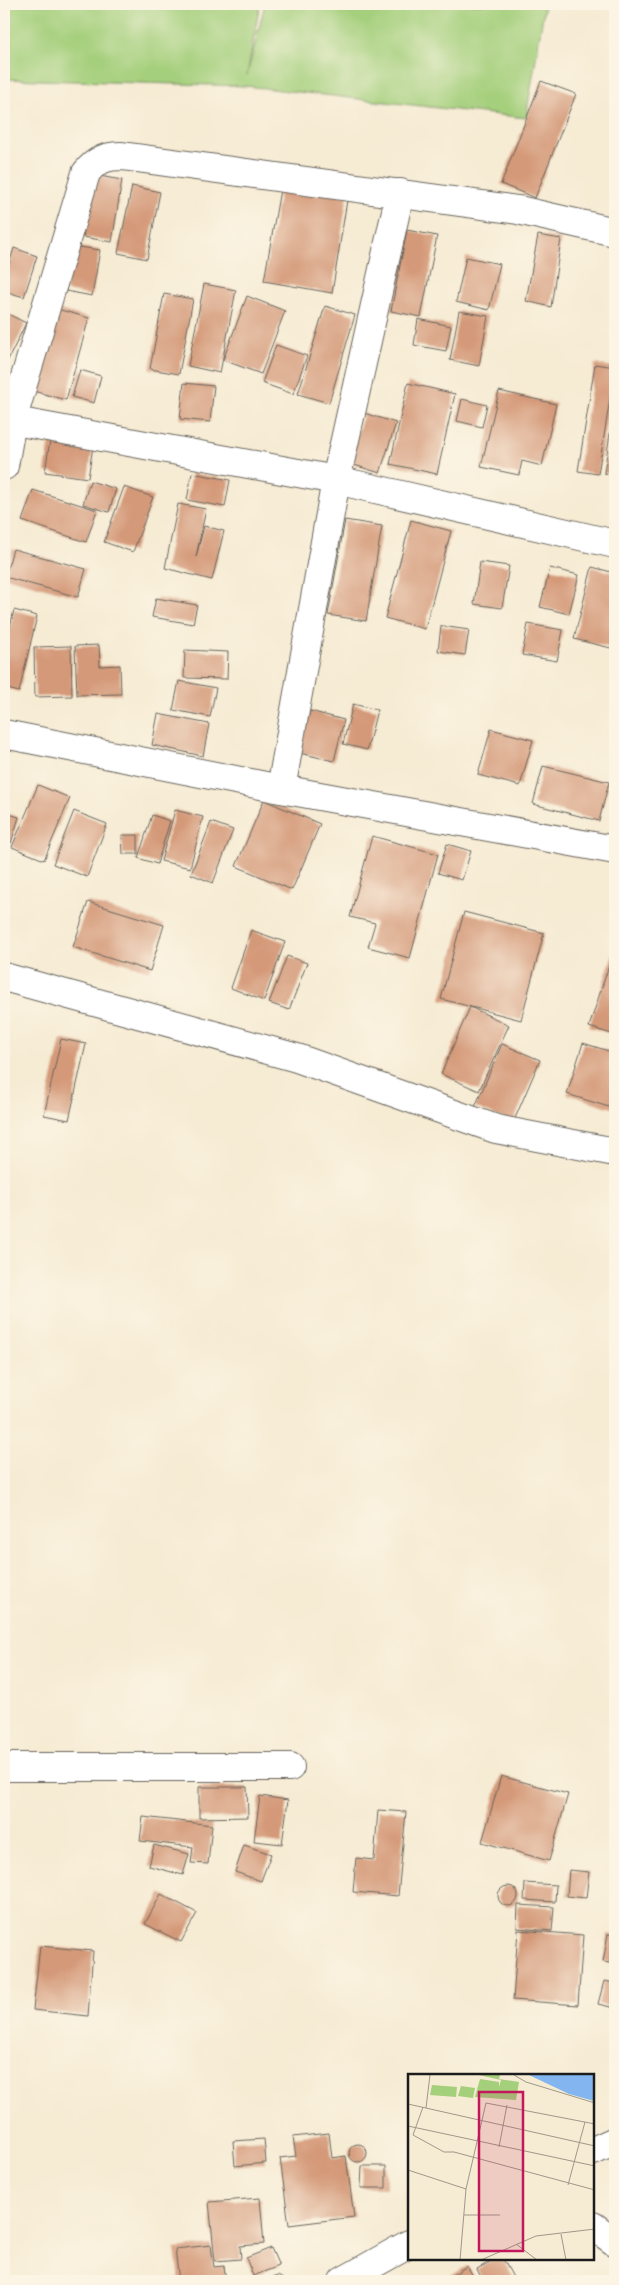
<svg xmlns="http://www.w3.org/2000/svg" width="619" height="2285" font-family="'Playpen Sans',sans-serif">
<style>
.green{fill:#a4cf7b;stroke:#60764c}
.building{fill:#d49978}
.lines{fill:none;stroke-linecap:round;stroke-linejoin:round}
.minor-casing{stroke:#68645c;stroke-width:30}
.minor{stroke:#fff;stroke-width:28}
.inset-road{fill:none;stroke:#9f988a;stroke-width:1}
.view{fill:#c2185b;fill-opacity:0.15;stroke:#c2185b;stroke-width:2.5}
.inset-edge{fill:none;stroke:#1c1c1c;stroke-width:2.5}
</style>
<rect width="100%" height="100%" fill="#fcf5e5"/>
<filter id="ink" filterUnits="userSpaceOnUse"><feTurbulence type="fractalNoise" baseFrequency=".02" numOctaves="2"/><feDisplacementMap in="SourceGraphic" scale="10" xChannelSelector="R" yChannelSelector="G"/><feConvolveMatrix kernelMatrix="1 2 1 2 8 2 1 2 1" color-interpolation-filters="sRGB"/></filter>
<filter id="wash" filterUnits="userSpaceOnUse"><feTurbulence type="fractalNoise" baseFrequency=".0096" numOctaves="4" result="noise"/><feDisplacementMap in="SourceGraphic" scale="20" xChannelSelector="R" yChannelSelector="G"/><feGaussianBlur stdDeviation="1.12" result="paint"/><feColorMatrix in="noise" values="0 0 0 0 0 0 0 0 0 0 0 0 0 0 0 0 0 1.4 0 .05"/><feComposite in="paint" operator="in"/></filter>
<g filter="url(#wash)">
<rect width="100%" height="100%" fill="#f6ebd3"/>
<path class="green" d="M 4,4 L 260,4 L 247,75 L 265,4 L 545,4 L 526,118 L 245,86 L 4,79 Z"/>
<g id="blocks">
<g class="building">
<path d="M 541,81 L 576,94 L 535,198 L 501,184 Z"/>
<path d="M 93,175 L 122,180 L 112,242 L 83,237 Z"/>
<path d="M 281,184 L 348,194 L 332,293 L 264,281 Z"/>
<path d="M 132,186 L 160,192 L 147,259 L 118,253 Z"/>
<path d="M 407,230 L 437,236 L 421,317 L 391,311 Z"/>
<path d="M 538,235 L 561,239 L 551,307 L 526,301 Z"/>
<path d="M 73,246 L 100,250 L 92,296 L 66,291 Z"/>
<path d="M 14,248 L 37,256 L 24,297 L 4,291 L 4,280 Z"/>
<path d="M 466,257 L 500,264 L 489,310 L 456,302 Z"/>
<path d="M 204,284 L 236,290 L 220,373 L 188,366 Z"/>
<path d="M 164,294 L 193,299 L 179,374 L 150,369 Z"/>
<path d="M 247,296 L 285,311 L 261,374 L 223,360 Z"/>
<path d="M 325,306 L 355,315 L 329,403 L 298,394 Z"/>
<path d="M 57,309 L 89,318 L 66,400 L 33,391 Z"/>
<path d="M 459,311 L 488,316 L 479,366 L 450,360 Z"/>
<path d="M 4,312 L 26,323 L 4,368 Z"/>
<path d="M 418,319 L 451,326 L 446,351 L 414,345 Z"/>
<path d="M 276,345 L 307,356 L 293,394 L 262,383 Z"/>
<path d="M 595,364 L 615,367 L 598,474 L 578,471 Z"/>
<path d="M 80,370 L 101,376 L 94,403 L 72,397 Z"/>
<path d="M 184,383 L 214,386 L 210,422 L 180,419 Z"/>
<path d="M 408,383 L 455,394 L 437,474 L 390,464 Z"/>
<path d="M 499,391 L 556,404 L 542,466 L 522,461 L 519,475 L 481,467 Z"/>
<path d="M 462,399 L 487,405 L 482,427 L 457,421 Z"/>
<path d="M 614,407 L 615,407 L 615,475 L 604,473 Z"/>
<path d="M 364,413 L 396,423 L 380,473 L 348,463 Z"/>
<path d="M 51,434 L 94,440 L 88,478 L 45,472 Z"/>
<path d="M 192,473 L 230,480 L 225,507 L 187,500 Z"/>
<path d="M 90,481 L 116,489 L 109,512 L 83,504 Z"/>
<path d="M 124,487 L 153,497 L 133,552 L 104,542 Z"/>
<path d="M 33,490 L 97,510 L 86,542 L 22,521 Z"/>
<path d="M 178,504 L 206,509 L 196,557 L 204,526 L 224,531 L 212,580 L 165,568 Z"/>
<path d="M 345,520 L 382,526 L 366,621 L 328,615 Z"/>
<path d="M 411,520 L 451,531 L 425,629 L 385,618 Z"/>
<path d="M 13,549 L 86,569 L 78,597 L 5,577 Z"/>
<path d="M 480,562 L 509,566 L 502,608 L 474,604 Z"/>
<path d="M 592,567 L 615,573 L 615,649 L 574,639 Z"/>
<path d="M 550,568 L 579,575 L 569,614 L 540,607 Z"/>
<path d="M 156,598 L 197,605 L 193,624 L 152,617 Z"/>
<path d="M 14,610 L 37,616 L 19,692 L 4,688 L 4,653 Z"/>
<path d="M 528,624 L 563,630 L 557,661 L 522,655 Z"/>
<path d="M 441,626 L 469,630 L 465,655 L 438,651 Z"/>
<path d="M 99,645 L 100,666 L 120,665 L 121,694 L 77,695 L 75,646 Z"/>
<path d="M 71,646 L 72,696 L 35,697 L 34,647 Z"/>
<path d="M 185,650 L 228,652 L 227,679 L 184,678 Z"/>
<path d="M 179,681 L 216,688 L 210,717 L 173,710 Z"/>
<path d="M 353,704 L 377,710 L 367,750 L 343,744 Z"/>
<path d="M 310,711 L 344,720 L 334,761 L 299,753 Z"/>
<path d="M 158,714 L 209,724 L 203,756 L 152,745 Z"/>
<path d="M 491,729 L 533,740 L 520,786 L 478,775 Z"/>
<path d="M 543,766 L 609,782 L 599,821 L 533,804 Z"/>
<path d="M 38,785 L 70,798 L 44,860 L 12,847 Z"/>
<path d="M 264,800 L 320,824 L 292,890 L 236,866 Z"/>
<path d="M 175,810 L 203,817 L 190,868 L 161,861 Z"/>
<path d="M 74,811 L 107,824 L 87,877 L 53,864 Z"/>
<path d="M 9,814 L 19,817 L 11,843 L 4,841 L 4,830 Z"/>
<path d="M 152,815 L 170,821 L 157,864 L 138,858 Z"/>
<path d="M 211,822 L 233,830 L 213,883 L 191,874 Z"/>
<path d="M 122,835 L 138,835 L 138,854 L 123,854 Z"/>
<path d="M 372,836 L 438,854 L 410,958 L 368,947 L 375,923 L 350,917 Z"/>
<path d="M 447,844 L 471,851 L 462,880 L 438,873 Z"/>
<path d="M 88,902 L 164,925 L 150,971 L 73,947 Z"/>
<path d="M 464,912 L 544,933 L 521,1020 L 441,999 Z"/>
<path d="M 251,930 L 285,942 L 264,1001 L 231,988 Z"/>
<path d="M 615,947 L 615,1035 L 589,1027 Z"/>
<path d="M 287,956 L 307,963 L 289,1010 L 269,1003 Z"/>
<path d="M 470,1007 L 509,1025 L 479,1091 L 441,1074 Z"/>
<path d="M 61,1039 L 86,1044 L 69,1120 L 44,1115 Z"/>
<path d="M 583,1043 L 615,1053 L 615,1109 L 567,1094 Z"/>
<path d="M 502,1044 L 540,1060 L 513,1123 L 475,1107 Z"/>
<path d="M 501,1776 L 568,1794 L 549,1861 L 482,1842 Z"/>
<path d="M 199,1787 L 247,1787 L 248,1817 L 199,1818 Z"/>
<path d="M 260,1796 L 288,1800 L 282,1844 L 254,1841 Z"/>
<path d="M 378,1810 L 406,1812 L 398,1896 L 353,1892 L 356,1858 L 374,1860 Z"/>
<path d="M 143,1817 L 212,1825 L 208,1864 L 191,1863 L 193,1847 L 140,1841 Z"/>
<path d="M 154,1845 L 189,1854 L 183,1875 L 149,1866 Z"/>
<path d="M 244,1845 L 271,1854 L 261,1881 L 235,1872 Z"/>
<path d="M 569,1870 L 589,1872 L 586,1898 L 567,1896 Z"/>
<path d="M 525,1883 L 556,1885 L 555,1902 L 524,1900 Z"/>
<circle cx="508" cy="1896" r="10"/>
<path d="M 161,1894 L 197,1913 L 181,1942 L 145,1924 Z"/>
<path d="M 518,1905 L 554,1907 L 552,1931 L 517,1928 Z"/>
<path d="M 518,1930 L 583,1935 L 578,2005 L 513,2000 Z"/>
<path d="M 608,1934 L 615,1935 L 615,1964 L 603,1962 Z"/>
<path d="M 40,1946 L 93,1951 L 88,2016 L 33,2010 Z"/>
<path d="M 604,1981 L 615,1983 L 615,2008 L 598,2004 Z"/>
<path d="M 329,2133 L 332,2158 L 346,2156 L 354,2217 L 289,2225 L 280,2158 L 296,2156 L 293,2137 Z"/>
<path d="M 264,2139 L 266,2163 L 235,2166 L 233,2141 Z"/>
<circle cx="358" cy="2153" r="9"/>
<path d="M 362,2166 L 386,2166 L 386,2188 L 361,2188 Z"/>
<path d="M 260,2198 L 264,2244 L 240,2246 L 241,2259 L 215,2261 L 209,2202 Z"/>
<path d="M 211,2245 L 214,2267 L 224,2266 L 226,2281 L 179,2281 L 175,2249 Z"/>
<path d="M 271,2248 L 279,2266 L 253,2276 L 246,2258 Z"/>
<path d="M 495,2259 L 503,2259 L 515,2281 L 483,2281 L 477,2269 Z"/>
<path d="M 467,2266 L 476,2281 L 443,2281 Z"/>
<path d="M 79,2276 L 80,2281 L 43,2281 L 43,2280 Z"/>
<path d="M 278,2276 L 286,2281 L 268,2281 L 271,2278 Z"/>
</g>
</g>
</g>
<g filter="url(#ink)">
<use href="#blocks" fill-opacity="0" stroke="#68645c" stroke-width="1"/>
<g class="lines">
<g class="minor-casing">
<g id="minor">
<path d="M 4,419 L 336,480 L 615,544"/>
<path d="M 4,466 L 12,421 L 86,173 C 96,160 106,156 122,156 L 518,210 L 615,232"/>
<path d="M 4,734 L 281,789 L 615,850"/>
<path d="M 281,789 L 336,480 L 400,193"/>
<path d="M 4,977 L 297,1058 L 496,1129 L 615,1152"/>
<path d="M 4,1767 L 290,1767"/>
<path d="M 593,2151 L 615,2141"/>
<path d="M 593,2226 L 615,2242"/>
<path d="M 343,2281 L 409,2244"/>
</g>
</g>
<use href="#minor" class="minor"/>
</g>
</g>
<g transform="translate(408 2074)">
<rect width="186" height="186" fill="#f6ebd3"/>
<path d="M 71,1 L 92,1 L 91,5 L 111,8 L 108,26 L 67,23 L 72,5 L 91,8 L 91,13 L 93,6 ZM 24,11 L 49,13 L 48,23 L 22,21 ZM 53,12 L 67,14 L 65,24 L 50,22 Z" fill="#a4cf7b"/>
<path d="M 121,1 L 186,1 L 186,27 L 161,20 Z" fill="#83b6f0"/>
<path class="inset-road" d="M 106,1 L 118,8 L 187,29M 0,30 L 187,72M 15,33 L 5,61 L 36,78 L 46,78 L 187,116M 18,34 L 22,1M 0,52 L 187,92M 91,73 L 99,31M 0,96 L 58,115M 160,111 L 177,48M 56,141 L 92,141M 153,160 L 158,186M 108,170 L 129,186M 52,186 L 58,115 L 78,29 L 187,50M 73,186 L 128,162 L 187,155"/>
<path class="view" d="M 71,18 L 115,18 L 115,177 L 71,177 Z"/>
<rect width="186" height="186" class="inset-edge"/>
</g>
<rect width="619" height="2285" fill="none" stroke="#fcf5e5" stroke-width="20"/>
</svg>
